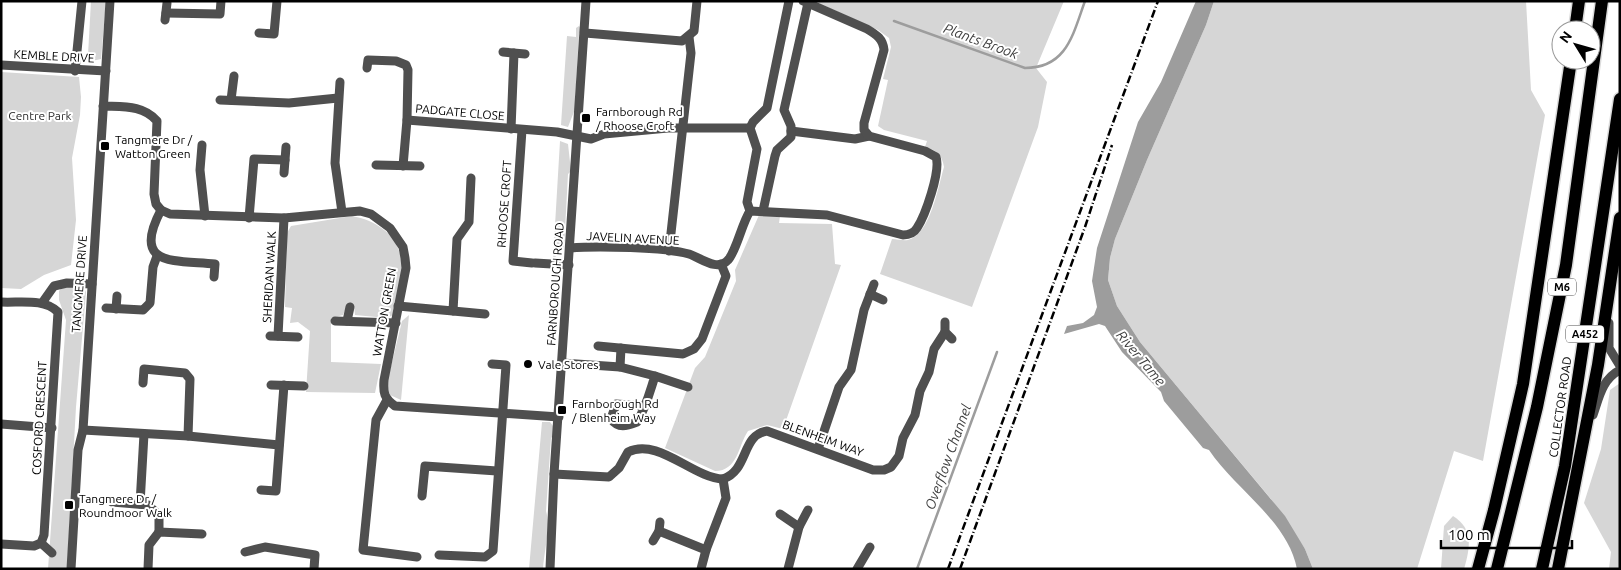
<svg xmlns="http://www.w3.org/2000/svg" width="1621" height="570" font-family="Ubuntu,sans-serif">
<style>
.green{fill:#d6d6d6}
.water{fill:#9d9d9d}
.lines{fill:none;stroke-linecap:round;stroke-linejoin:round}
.stream{stroke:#9d9d9d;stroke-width:2.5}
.highway-casing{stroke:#dbdbdb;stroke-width:15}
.minor{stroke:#4f4f4f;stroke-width:9}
.highway{stroke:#000;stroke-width:12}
.rail{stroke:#000;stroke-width:2.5;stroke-dasharray:8 2.5 1 2.5;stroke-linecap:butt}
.poi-dot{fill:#000;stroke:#fff;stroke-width:2}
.labels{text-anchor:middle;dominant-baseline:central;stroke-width:4;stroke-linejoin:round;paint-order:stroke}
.shield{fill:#fff;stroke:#4c4c4c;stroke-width:1}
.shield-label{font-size:11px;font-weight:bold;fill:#000}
.street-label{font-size:12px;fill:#000;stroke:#fff}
.poi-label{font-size:12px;fill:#000;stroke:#fff;text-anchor:start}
.park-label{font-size:12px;fill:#2d2d2d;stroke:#fff}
.water-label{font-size:14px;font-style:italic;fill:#3e3e3e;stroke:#fff}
</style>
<rect width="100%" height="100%" fill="#fff"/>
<g class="green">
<path d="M 91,1 L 106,1 L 101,59 L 92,61 L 89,59 L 88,55 Z"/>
<path d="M 814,1 L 1064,1 L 1036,68 L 1047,82 L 1038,127 L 972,307 L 880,274 L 892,239 C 897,239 903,241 908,240 C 930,235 938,187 944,167 C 942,155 937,150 925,147 L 927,141 L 884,130 L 878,126 L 888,80 L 883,79 L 891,47 L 889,38 L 878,30 Z"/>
<path d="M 1214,1 L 1526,1 L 1531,90 L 1545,115 L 1483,461 L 1454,451 L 1417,569 L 1313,569 L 1305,549 L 1271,499 L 1140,342 L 1117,306 L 1108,280 L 1110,258 L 1115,239 L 1147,160 L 1206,25 Z"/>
<path d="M 579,26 L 582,30 L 579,34 L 575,101 L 577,104 L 568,127 L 561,125 L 567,36 L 576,37 L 576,28 Z"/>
<path d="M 1,72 L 79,77 L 81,97 L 80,115 L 72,158 L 76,220 L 71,265 L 44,275 L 21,289 L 1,288 Z"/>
<path d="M 560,141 L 568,144 L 571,171 L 568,174 L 564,249 L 553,259 Z"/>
<path d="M 759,215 L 780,216 L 779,223 L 832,224 L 835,264 L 841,265 L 783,429 L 767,425 L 748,431 C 738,446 738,471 715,471 L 665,448 L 695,368 L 705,357 L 736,281 L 735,270 Z"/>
<path d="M 352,216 C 378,221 400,236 402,265 C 403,280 396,300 393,315 L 387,318 L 355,315 L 354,306 L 348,304 L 343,315 L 331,318 L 331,362 L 381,364 L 375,393 L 306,392 L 310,331 L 298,322 L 290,323 L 292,308 L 285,307 L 287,233 L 291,226 Z"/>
<path d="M 63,286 L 84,288 L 86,292 L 76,407 L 67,569 L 48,569 L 66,320 L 59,300 L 59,291 Z"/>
<path d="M 409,315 L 401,400 L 390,395 L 386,387 L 402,321 Z"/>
<path d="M 1620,383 L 1620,569 L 1609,569 L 1611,552 L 1584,503 L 1601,449 L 1610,390 Z"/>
<path d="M 542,422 L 550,422 L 553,426 L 554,435 L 551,438 L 546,511 C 551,527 544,551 543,569 L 529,569 Z"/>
<path d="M 1453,516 C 1474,529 1470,548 1464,569 L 1441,569 L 1444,526 Z"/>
</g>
<path class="water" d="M 1196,1 L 1214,1 L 1206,25 L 1147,160 L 1115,239 L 1110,258 L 1108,280 L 1117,306 L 1140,342 L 1285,516 L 1305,549 L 1313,569 L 1297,569 C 1288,521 1235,489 1209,450 L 1203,448 L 1164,401 L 1161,392 L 1122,352 L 1105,326 L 1099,324 L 1064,334 L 1067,326 L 1083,323 L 1094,315 L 1097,307 L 1092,281 L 1097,248 L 1138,122 L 1161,82 Z"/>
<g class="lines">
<g class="stream">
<path d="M 894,21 L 1025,68 C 1067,68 1073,34 1085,1"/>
<path d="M 917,569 L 997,352"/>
</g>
<g class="highway-casing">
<g id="highway">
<path d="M 1575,30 L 1579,1"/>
<path d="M 1478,569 L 1494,510 L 1523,384 L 1571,60"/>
<path d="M 1497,569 L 1537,407 L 1566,265 L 1602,1"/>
<path d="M 1542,569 L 1565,466 L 1620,99"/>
<path d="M 1558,569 L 1598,365 L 1620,218"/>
</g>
</g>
<g class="minor">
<path d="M 166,13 L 220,14 L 221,1"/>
<path d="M 165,20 L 167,3"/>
<path d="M 259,33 L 274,34 L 277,1"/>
<path d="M 585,33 L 682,41 L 694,31 L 697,1"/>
<path d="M 503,52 L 525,54"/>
<path d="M 1,65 L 106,71"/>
<path d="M 367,68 L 368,60 L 396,61 L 406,65 L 408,70 L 407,120 L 403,166"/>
<path d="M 75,71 L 82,1"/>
<path d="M 340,82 L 335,163 L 342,212"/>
<path d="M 220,100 L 289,103 L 338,98"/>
<path d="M 231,100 L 234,76"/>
<path d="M 103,106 C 124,107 143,105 157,121 L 154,194 L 156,204 L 161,210 L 170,214 L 284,218 L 360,211 L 371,214 L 390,228 L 403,247 L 405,258 L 406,268 L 384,380 C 383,393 384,398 395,406 L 559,417"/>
<path d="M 407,120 L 557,132 L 591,139 L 604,134 L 668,128 L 750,128"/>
<path d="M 511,129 L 514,53"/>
<path d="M 522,130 L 513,261 L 532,263"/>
<path d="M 791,131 L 855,139 L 869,136"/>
<path d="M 202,145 L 200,170 L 205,216"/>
<path d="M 376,165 L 420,166"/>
<path d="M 284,173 L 286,147"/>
<path d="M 161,210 C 131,267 174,260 215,264 L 214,277"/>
<path d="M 750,211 L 747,202 L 757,149 L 750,128 L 753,122 L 767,108 L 789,1"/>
<path d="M 763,211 L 775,156 L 777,150 L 791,137 L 791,126 L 784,110 L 808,3"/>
<path d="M 249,218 L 254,159 L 285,160"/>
<path d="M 570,248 C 596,246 666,247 689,254 C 701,258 717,272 728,260 C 736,252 742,223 750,211 L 827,215 L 903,235 C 909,235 914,233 917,228 C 925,216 941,171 936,157 L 925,151 L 869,136 L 864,130 L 864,123 L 884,50 C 883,39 877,35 867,29 L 803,1"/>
<path d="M 669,251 L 691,53 L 689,37"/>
<path d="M 535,263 L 569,265"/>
<path d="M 870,294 L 883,300"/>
<path d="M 1,302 C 20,303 44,298 58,312 L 44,535 L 41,543 L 34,546 L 1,544"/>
<path d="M 42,303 L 54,286 L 67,283 L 92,284"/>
<path d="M 398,306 L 453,311 L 457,239 L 469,222 L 471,178"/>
<path d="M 106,308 L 143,310 L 150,303 L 153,267 L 157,256"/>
<path d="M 116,309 L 117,296"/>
<path d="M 453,311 L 485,314"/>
<path d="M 335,321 L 396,323"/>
<path d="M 347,321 L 350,307"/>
<path d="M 945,322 L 945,332 L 952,339"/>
<path d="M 1609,323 L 1609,348 L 1620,366"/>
<path d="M 270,336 L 298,337"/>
<path d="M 278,336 L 284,218"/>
<path d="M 598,346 L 683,354 L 694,349 L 702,339 L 726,276 L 721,264"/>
<path d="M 562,363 L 620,367 L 655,376 C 650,391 646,408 637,422 C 627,426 618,429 611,419 L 616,404 L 644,406"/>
<path d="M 620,367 L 621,348"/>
<path d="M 655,376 L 688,387"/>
<path d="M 143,383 L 144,369 L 185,373 L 190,379 L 188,436"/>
<path d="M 271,385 L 304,386"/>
<path d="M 387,400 L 376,420 L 363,550 L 417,557"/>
<path d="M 1593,415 C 1599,398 1602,379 1620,370"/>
<path d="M 1,424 L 52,428"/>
<path d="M 83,430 L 188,436 L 279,445"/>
<path d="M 818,449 L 839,387 L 851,370 L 864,310 L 874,284"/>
<path d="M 554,474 L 609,477 L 619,468 L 628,452 C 658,437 693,478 723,479 C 749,470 741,435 767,431 L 873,470 L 884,470 L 891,467 L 899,456 L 903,438 L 915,415 L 920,391 L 929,372 L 934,349 L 945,332"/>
<path d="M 261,490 L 276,491 L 284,385"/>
<path d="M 422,496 L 425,466 L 497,471"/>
<path d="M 112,502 L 148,505 L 159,515 L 159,532"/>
<path d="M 140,504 L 144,434"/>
<path d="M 780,514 L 799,527"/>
<path d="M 659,531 L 706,550"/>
<path d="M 653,541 L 659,531 L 660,522"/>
<path d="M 41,543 L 52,553"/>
<path d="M 245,552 L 265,547 L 315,555 L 314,569"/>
<path d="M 439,555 L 485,557 L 493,551 L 506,365 L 492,364"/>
<path d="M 71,569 L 78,450 L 83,430 L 110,1"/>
<path d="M 148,569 L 149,545 L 159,532 L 202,534"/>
<path d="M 550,569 L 554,474 L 586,1"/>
<path d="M 701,569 L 706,550 L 726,498 L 723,479"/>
<path d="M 788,569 L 799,527 L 808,510"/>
<path d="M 857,569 L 870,547"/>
</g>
<use href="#highway" class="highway"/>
<g class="rail">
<path d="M 948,569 L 1158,1"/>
<path d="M 960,569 L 1085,227 L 1112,145"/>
</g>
</g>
<g class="poi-dot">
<rect x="581" y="113" width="10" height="10" rx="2.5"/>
<rect x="100" y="141" width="10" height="10" rx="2.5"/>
<circle cx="528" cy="364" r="5"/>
<rect x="557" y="405" width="10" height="10" rx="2.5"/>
<rect x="64" y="500" width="10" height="10" rx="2.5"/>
</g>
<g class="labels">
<g class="shield">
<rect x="1548" y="278.5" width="28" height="17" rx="4"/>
<rect x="1566" y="325.5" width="38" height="17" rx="4"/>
</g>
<g class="shield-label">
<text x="1562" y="287">M6</text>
<text x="1585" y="334">A452</text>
</g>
<g class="street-label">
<text transform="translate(54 56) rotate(3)">KEMBLE DRIVE</text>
<text transform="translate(460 112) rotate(5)">PADGATE CLOSE</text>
<text transform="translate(504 204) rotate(-86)">RHOOSE CROFT</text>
<text transform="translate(633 238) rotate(3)">JAVELIN AVENUE</text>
<text transform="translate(269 277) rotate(-87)">SHERIDAN WALK</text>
<text transform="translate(79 284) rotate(-86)">TANGMERE DRIVE</text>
<text transform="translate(555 284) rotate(-86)">FARNBOROUGH ROAD</text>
<text transform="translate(384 312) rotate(-80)">WATTON GREEN</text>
<text transform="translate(1560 407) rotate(-82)">COLLECTOR ROAD</text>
<text transform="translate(39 418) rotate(-87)">COSFORD CRESCENT</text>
<text transform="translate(823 438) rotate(20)">BLENHEIM WAY</text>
</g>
<g class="poi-label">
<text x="596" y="111">Farnborough Rd<tspan x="596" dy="14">/ Rhoose Croft</tspan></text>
<text x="115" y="139">Tangmere Dr /<tspan x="115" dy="14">Watton Green</tspan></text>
<text x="538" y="364">Vale Stores</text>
<text x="572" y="403">Farnborough Rd<tspan x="572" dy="14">/ Blenheim Way</tspan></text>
<text x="79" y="498">Tangmere Dr /<tspan x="79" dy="14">Roundmoor Walk</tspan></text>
</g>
<g class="park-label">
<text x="40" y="115">Centre Park</text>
</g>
<g class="water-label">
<text transform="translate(981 41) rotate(20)">Plants Brook</text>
<text transform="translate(1141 358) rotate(50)">River Tame</text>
<text transform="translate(948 457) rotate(-70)">Overflow Channel</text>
</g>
</g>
<rect width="1621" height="570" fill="none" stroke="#000000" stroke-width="5"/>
<g transform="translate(1576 45) rotate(307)"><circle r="24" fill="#ffffff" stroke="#999999"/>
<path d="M0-4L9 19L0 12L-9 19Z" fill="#000000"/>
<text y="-8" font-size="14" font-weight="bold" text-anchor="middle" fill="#000000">N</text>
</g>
<path d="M1441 540v8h131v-8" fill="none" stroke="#000000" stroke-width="2.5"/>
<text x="1448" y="540" font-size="15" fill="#000000" stroke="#ffffff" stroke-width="4" paint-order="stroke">100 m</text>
</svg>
